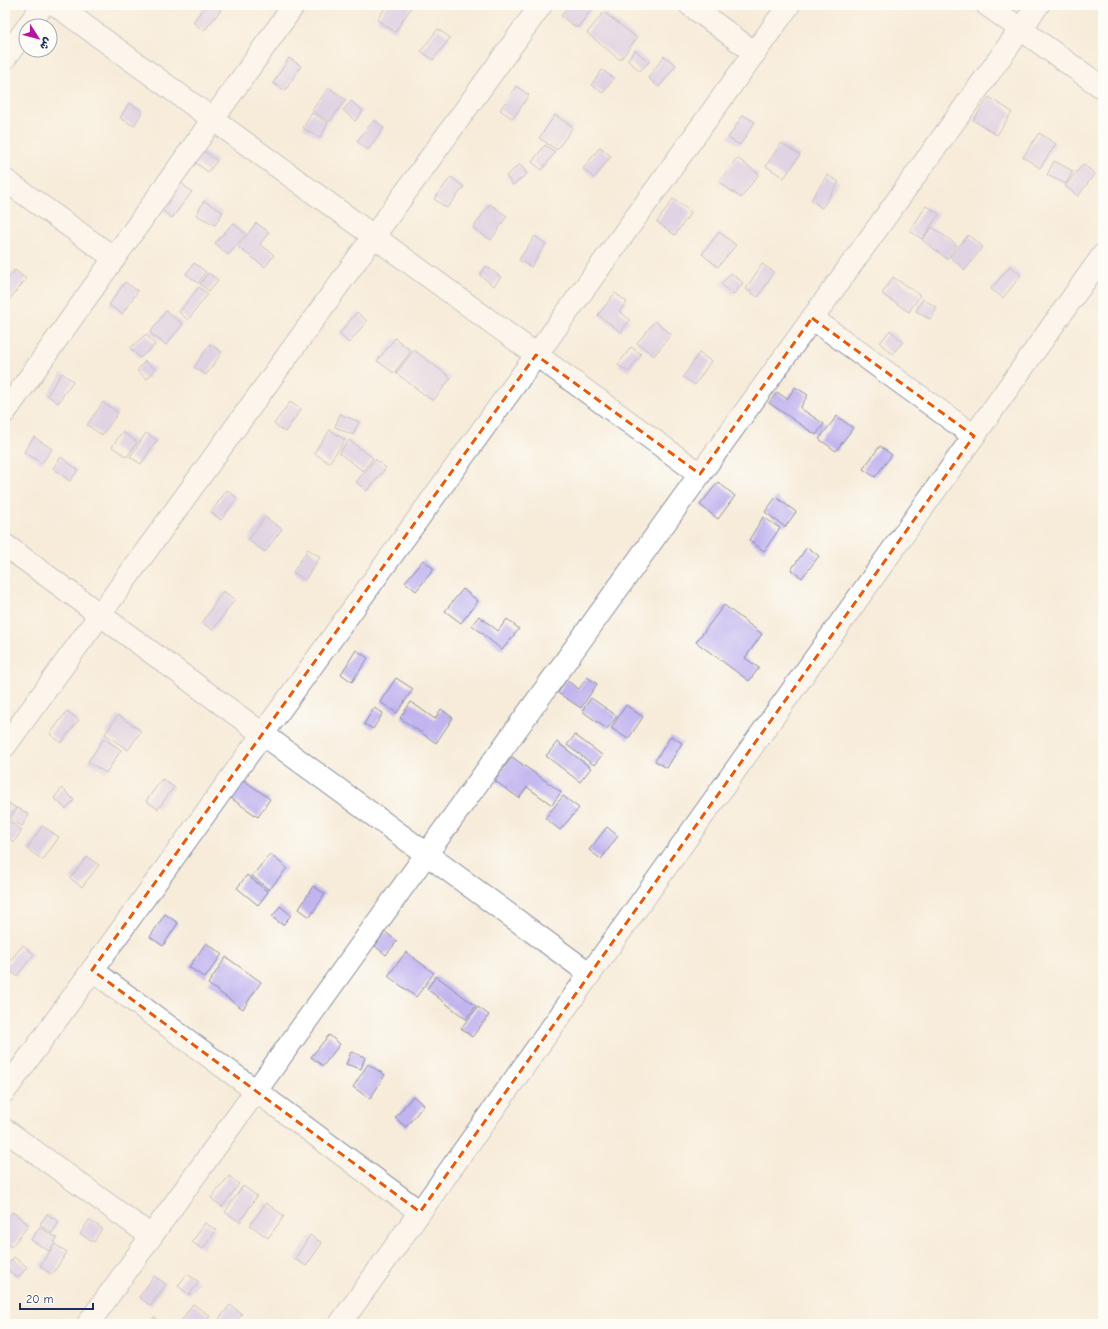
<svg xmlns="http://www.w3.org/2000/svg" width="1108" height="1329" font-family="'Comic Neue','Playpen Sans Arabic',sans-serif">
<style>
.building{fill:#c1b4ef}
.lines{fill:none;stroke-linecap:round;stroke-linejoin:round}
.minor-casing{stroke:#898e9c;stroke-width:24}
.minor{stroke:#fff;stroke-width:22}
.marked{fill:none;stroke:#e8590c;stroke-width:3;stroke-dasharray:8 5;stroke-linejoin:round}
</style>
<rect width="100%" height="100%" fill="#fdfcf7"/>
<filter id="ink" filterUnits="userSpaceOnUse"><feTurbulence type="fractalNoise" baseFrequency=".025" numOctaves="2"/><feDisplacementMap in="SourceGraphic" scale="8" xChannelSelector="R" yChannelSelector="G"/><feConvolveMatrix kernelMatrix="1 2 1 2 8 2 1 2 1" color-interpolation-filters="sRGB"/></filter>
<filter id="wash" filterUnits="userSpaceOnUse"><feTurbulence type="fractalNoise" baseFrequency=".012" numOctaves="4" result="noise"/><feDisplacementMap in="SourceGraphic" scale="16" xChannelSelector="R" yChannelSelector="G"/><feGaussianBlur stdDeviation="0.9" result="paint"/><feColorMatrix in="noise" values="0 0 0 0 0 0 0 0 0 0 0 0 0 0 0 0 0 1.4 0 .05"/><feComposite in="paint" operator="in"/></filter>
<g filter="url(#wash)">
<rect width="100%" height="100%" fill="#f7ecda"/>
<g id="blocks">
<g class="building">
<path d="M 206,5 L 215,5 L 221,10 L 204,31 L 193,22 Z"/>
<path d="M 387,5 L 407,5 L 411,8 L 395,32 L 377,20 Z"/>
<path d="M 569,5 L 595,5 L 577,28 L 561,16 Z"/>
<path d="M 604,12 L 637,38 L 620,60 L 587,33 Z"/>
<path d="M 438,29 L 450,38 L 433,60 L 421,51 Z"/>
<path d="M 635,50 L 649,62 L 640,71 L 627,60 Z"/>
<path d="M 664,56 L 676,65 L 659,87 L 648,78 Z"/>
<path d="M 289,58 L 301,66 L 285,91 L 273,83 Z"/>
<path d="M 602,70 L 614,78 L 603,93 L 591,85 Z"/>
<path d="M 516,86 L 529,95 L 513,119 L 500,110 Z"/>
<path d="M 329,88 L 346,100 L 329,122 L 312,110 Z"/>
<path d="M 989,97 L 1012,112 L 997,135 L 973,120 Z"/>
<path d="M 351,101 L 363,111 L 355,121 L 343,110 Z"/>
<path d="M 129,103 L 143,111 L 134,126 L 120,118 Z"/>
<path d="M 312,113 L 328,123 L 320,138 L 303,128 Z"/>
<path d="M 555,115 L 573,127 L 557,150 L 539,138 Z"/>
<path d="M 743,115 L 755,122 L 740,145 L 728,138 Z"/>
<path d="M 374,120 L 384,128 L 368,150 L 357,141 Z"/>
<path d="M 1039,133 L 1056,144 L 1040,168 L 1023,157 Z"/>
<path d="M 781,143 L 800,155 L 784,178 L 766,166 Z"/>
<path d="M 545,145 L 555,152 L 542,170 L 532,162 Z"/>
<path d="M 197,146 L 217,161 L 208,172 L 188,157 Z"/>
<path d="M 600,147 L 611,156 L 594,178 L 583,169 Z"/>
<path d="M 737,158 L 759,174 L 741,198 L 719,182 Z"/>
<path d="M 1054,161 L 1073,171 L 1066,184 L 1047,175 Z"/>
<path d="M 520,164 L 527,174 L 513,185 L 506,176 Z"/>
<path d="M 1083,164 L 1095,174 L 1078,196 L 1065,186 Z"/>
<path d="M 827,175 L 839,182 L 822,208 L 811,200 Z"/>
<path d="M 451,177 L 464,187 L 447,208 L 434,199 Z"/>
<path d="M 181,183 L 192,192 L 172,218 L 161,209 Z"/>
<path d="M 673,199 L 691,212 L 675,235 L 657,222 Z"/>
<path d="M 204,201 L 223,212 L 215,225 L 196,215 Z"/>
<path d="M 490,204 L 507,216 L 491,240 L 473,228 Z"/>
<path d="M 926,206 L 939,214 L 922,239 L 910,231 Z"/>
<path d="M 233,223 L 246,234 L 228,255 L 215,243 Z"/>
<path d="M 256,223 L 269,232 L 260,244 L 274,255 L 265,267 L 238,247 Z"/>
<path d="M 932,227 L 957,245 L 947,259 L 922,240 Z"/>
<path d="M 719,232 L 736,245 L 718,267 L 702,254 Z"/>
<path d="M 968,235 L 983,247 L 965,270 L 950,257 Z"/>
<path d="M 535,236 L 546,244 L 531,267 L 519,260 Z"/>
<path d="M 194,263 L 206,272 L 198,283 L 186,274 Z"/>
<path d="M 762,264 L 774,272 L 758,297 L 746,289 Z"/>
<path d="M 486,266 L 501,277 L 494,286 L 480,275 Z"/>
<path d="M 1010,266 L 1021,275 L 1003,298 L 991,289 Z"/>
<path d="M 15,270 L 26,279 L 8,301 L 5,298 L 5,282 Z"/>
<path d="M 208,273 L 218,280 L 209,291 L 200,284 Z"/>
<path d="M 731,273 L 743,283 L 733,295 L 721,284 Z"/>
<path d="M 893,277 L 920,295 L 909,312 L 882,294 Z"/>
<path d="M 125,282 L 138,291 L 122,314 L 109,305 Z"/>
<path d="M 199,287 L 208,294 L 188,320 L 179,312 Z"/>
<path d="M 615,293 L 627,302 L 619,311 L 630,320 L 621,332 L 598,315 Z"/>
<path d="M 923,299 L 937,308 L 930,319 L 916,311 Z"/>
<path d="M 166,311 L 183,324 L 166,345 L 150,333 Z"/>
<path d="M 357,312 L 367,321 L 349,343 L 339,334 Z"/>
<path d="M 655,321 L 671,334 L 654,356 L 637,343 Z"/>
<path d="M 890,330 L 903,342 L 892,354 L 880,343 Z"/>
<path d="M 146,334 L 155,345 L 140,358 L 130,348 Z"/>
<path d="M 395,338 L 411,351 L 394,373 L 377,361 Z"/>
<path d="M 210,344 L 222,352 L 206,375 L 194,367 Z"/>
<path d="M 631,347 L 641,354 L 629,372 L 618,365 Z"/>
<path d="M 414,350 L 451,378 L 433,401 L 396,373 Z"/>
<path d="M 699,353 L 711,361 L 695,385 L 683,377 Z"/>
<path d="M 145,361 L 155,369 L 147,379 L 137,371 Z"/>
<path d="M 62,373 L 73,381 L 58,403 L 47,395 Z"/>
<path d="M 795,387 L 808,395 L 800,408 L 824,424 L 816,435 L 769,403 L 777,392 L 787,399 Z"/>
<path d="M 103,402 L 118,413 L 102,435 L 87,425 Z"/>
<path d="M 290,402 L 301,409 L 285,432 L 274,424 Z"/>
<path d="M 340,414 L 359,422 L 353,435 L 335,427 Z"/>
<path d="M 837,416 L 853,428 L 836,451 L 819,439 Z"/>
<path d="M 330,430 L 345,440 L 329,463 L 314,453 Z"/>
<path d="M 122,432 L 137,442 L 127,457 L 112,447 Z"/>
<path d="M 146,433 L 157,440 L 141,464 L 130,457 Z"/>
<path d="M 34,437 L 52,449 L 42,463 L 24,452 Z"/>
<path d="M 349,440 L 373,458 L 363,471 L 339,453 Z"/>
<path d="M 880,446 L 892,455 L 875,477 L 863,469 Z"/>
<path d="M 61,457 L 78,470 L 70,481 L 53,468 Z"/>
<path d="M 375,459 L 386,468 L 367,491 L 356,482 Z"/>
<path d="M 718,482 L 735,496 L 718,519 L 700,505 Z"/>
<path d="M 227,490 L 237,498 L 221,520 L 211,512 Z"/>
<path d="M 776,497 L 796,512 L 785,527 L 765,512 Z"/>
<path d="M 265,517 L 282,529 L 265,552 L 248,540 Z"/>
<path d="M 763,517 L 780,528 L 764,551 L 749,540 Z"/>
<path d="M 807,547 L 819,556 L 802,578 L 791,570 Z"/>
<path d="M 308,549 L 320,557 L 305,580 L 293,572 Z"/>
<path d="M 423,560 L 434,569 L 416,591 L 405,582 Z"/>
<path d="M 463,589 L 478,601 L 461,623 L 445,611 Z"/>
<path d="M 223,591 L 235,599 L 213,630 L 202,623 Z"/>
<path d="M 724,605 L 762,634 L 745,658 L 759,668 L 749,681 L 696,642 Z"/>
<path d="M 479,616 L 498,631 L 507,619 L 519,629 L 502,650 L 472,625 Z"/>
<path d="M 356,650 L 368,658 L 352,682 L 341,674 Z"/>
<path d="M 587,677 L 597,684 L 581,708 L 558,693 L 566,680 L 579,689 Z"/>
<path d="M 396,678 L 413,689 L 397,713 L 380,702 Z"/>
<path d="M 591,698 L 617,716 L 607,729 L 582,711 Z"/>
<path d="M 411,702 L 435,719 L 441,709 L 453,718 L 436,743 L 400,718 Z"/>
<path d="M 626,705 L 643,717 L 628,739 L 611,728 Z"/>
<path d="M 374,708 L 383,713 L 373,729 L 364,724 Z"/>
<path d="M 67,711 L 79,720 L 61,743 L 50,734 Z"/>
<path d="M 118,715 L 141,731 L 128,750 L 105,734 Z"/>
<path d="M 575,735 L 602,755 L 594,765 L 567,745 Z"/>
<path d="M 671,736 L 682,743 L 667,768 L 655,761 Z"/>
<path d="M 104,738 L 121,750 L 106,773 L 88,762 Z"/>
<path d="M 557,742 L 591,768 L 580,782 L 546,756 Z"/>
<path d="M 512,757 L 561,792 L 552,805 L 527,787 L 519,798 L 495,781 Z"/>
<path d="M 238,776 L 270,799 L 258,817 L 225,794 Z"/>
<path d="M 162,779 L 174,787 L 158,809 L 146,801 Z"/>
<path d="M 62,788 L 74,800 L 66,809 L 54,798 Z"/>
<path d="M 563,796 L 579,808 L 560,830 L 545,818 Z"/>
<path d="M 5,801 L 16,808 L 7,820 L 22,830 L 14,842 L 5,835 Z"/>
<path d="M 18,808 L 29,815 L 22,826 L 10,819 Z"/>
<path d="M 42,826 L 59,837 L 43,860 L 27,849 Z"/>
<path d="M 607,827 L 618,836 L 601,859 L 589,850 Z"/>
<path d="M 270,854 L 287,868 L 269,890 L 252,876 Z"/>
<path d="M 87,857 L 99,865 L 82,887 L 70,878 Z"/>
<path d="M 247,875 L 268,892 L 258,905 L 237,888 Z"/>
<path d="M 313,886 L 325,894 L 310,917 L 299,909 Z"/>
<path d="M 280,906 L 291,915 L 283,925 L 272,917 Z"/>
<path d="M 165,914 L 178,923 L 163,946 L 150,937 Z"/>
<path d="M 385,932 L 397,941 L 386,955 L 375,946 Z"/>
<path d="M 206,943 L 222,954 L 205,978 L 189,967 Z"/>
<path d="M 23,945 L 34,954 L 17,976 L 5,967 Z"/>
<path d="M 406,952 L 434,973 L 416,997 L 388,976 Z"/>
<path d="M 226,957 L 261,982 L 243,1009 L 208,984 Z"/>
<path d="M 436,976 L 476,1006 L 466,1019 L 427,989 Z"/>
<path d="M 478,1007 L 489,1015 L 472,1037 L 461,1028 Z"/>
<path d="M 329,1035 L 340,1044 L 323,1066 L 311,1057 Z"/>
<path d="M 351,1052 L 365,1057 L 361,1069 L 346,1064 Z"/>
<path d="M 368,1064 L 385,1075 L 370,1099 L 353,1087 Z"/>
<path d="M 413,1096 L 424,1105 L 406,1127 L 395,1118 Z"/>
<path d="M 229,1176 L 239,1184 L 222,1207 L 211,1198 Z"/>
<path d="M 243,1186 L 257,1196 L 240,1222 L 225,1212 Z"/>
<path d="M 266,1203 L 284,1216 L 268,1238 L 250,1225 Z"/>
<path d="M 12,1212 L 29,1225 L 11,1247 L 5,1242 L 5,1221 Z"/>
<path d="M 47,1214 L 59,1222 L 52,1233 L 40,1224 Z"/>
<path d="M 89,1220 L 102,1228 L 94,1242 L 80,1234 Z"/>
<path d="M 205,1223 L 216,1230 L 203,1249 L 192,1242 Z"/>
<path d="M 40,1227 L 57,1238 L 49,1251 L 31,1240 Z"/>
<path d="M 310,1235 L 322,1243 L 306,1266 L 295,1259 Z"/>
<path d="M 55,1244 L 67,1252 L 52,1275 L 40,1266 Z"/>
<path d="M 14,1257 L 27,1267 L 18,1278 L 5,1268 Z"/>
<path d="M 187,1274 L 199,1282 L 189,1295 L 178,1286 Z"/>
<path d="M 154,1276 L 166,1284 L 151,1306 L 139,1297 Z"/>
<path d="M 193,1304 L 210,1316 L 205,1324 L 179,1324 Z"/>
<path d="M 230,1305 L 242,1314 L 234,1324 L 215,1324 Z"/>
<path d="M 154,1317 L 164,1324 L 149,1324 Z"/>
</g>
</g>
</g>
<g filter="url(#ink)">
<use href="#blocks" fill-opacity="0" stroke="#898e9c" stroke-width="1"/>
<g class="lines">
<g class="minor-casing">
<g id="minor">
<path d="M 56,5 L 700,474"/>
<path d="M 690,5 L 755,53"/>
<path d="M 987,5 L 1103,88"/>
<path d="M 28,26 L 43,5"/>
<path d="M 5,58 L 26,29"/>
<path d="M 5,180 L 114,258"/>
<path d="M 812,318 L 974,436"/>
<path d="M 5,412 L 294,5"/>
<path d="M 5,545 L 590,974"/>
<path d="M 5,746 L 541,5"/>
<path d="M 92,970 L 420,1212"/>
<path d="M 5,1091 L 789,5"/>
<path d="M 5,1130 L 151,1236"/>
<path d="M 88,1324 L 1038,5"/>
<path d="M 340,1324 L 1103,255"/>
</g>
</g>
<use href="#minor" class="minor"/>
</g>
</g>
<path d="M0 0H1108V1329H0ZM 812,318 L 974,436 L 420,1212 L 92,970 L 536,355 L 700,474 Z" fill="#f7ecda" fill-opacity=".55" fill-rule="evenodd"/>
<path class="marked" d="M 812,318 L 974,436 L 420,1212 L 92,970 L 536,355 L 700,474 Z"/>
<rect width="1108" height="1329" fill="none" stroke="#fdfcf7" stroke-width="20"/>
<g transform="translate(38 38) rotate(126)"><circle r="19" fill="#fdfcf7" stroke="#a3aaba"/>
<path d="M0-3L7 15L0 10L-7 15Z" fill="#b5179e"/>
<text y="-6" font-size="11" font-weight="bold" text-anchor="middle" fill="#1b2f5e">ش</text>
</g>
<path d="M20 1303v6h73v-6" fill="none" stroke="#1b2f5e" stroke-width="2"/>
<text x="26" y="1303" font-size="12" fill="#1b2f5e" stroke="#fdfcf7" stroke-width="3" paint-order="stroke">20 m</text>
</svg>
